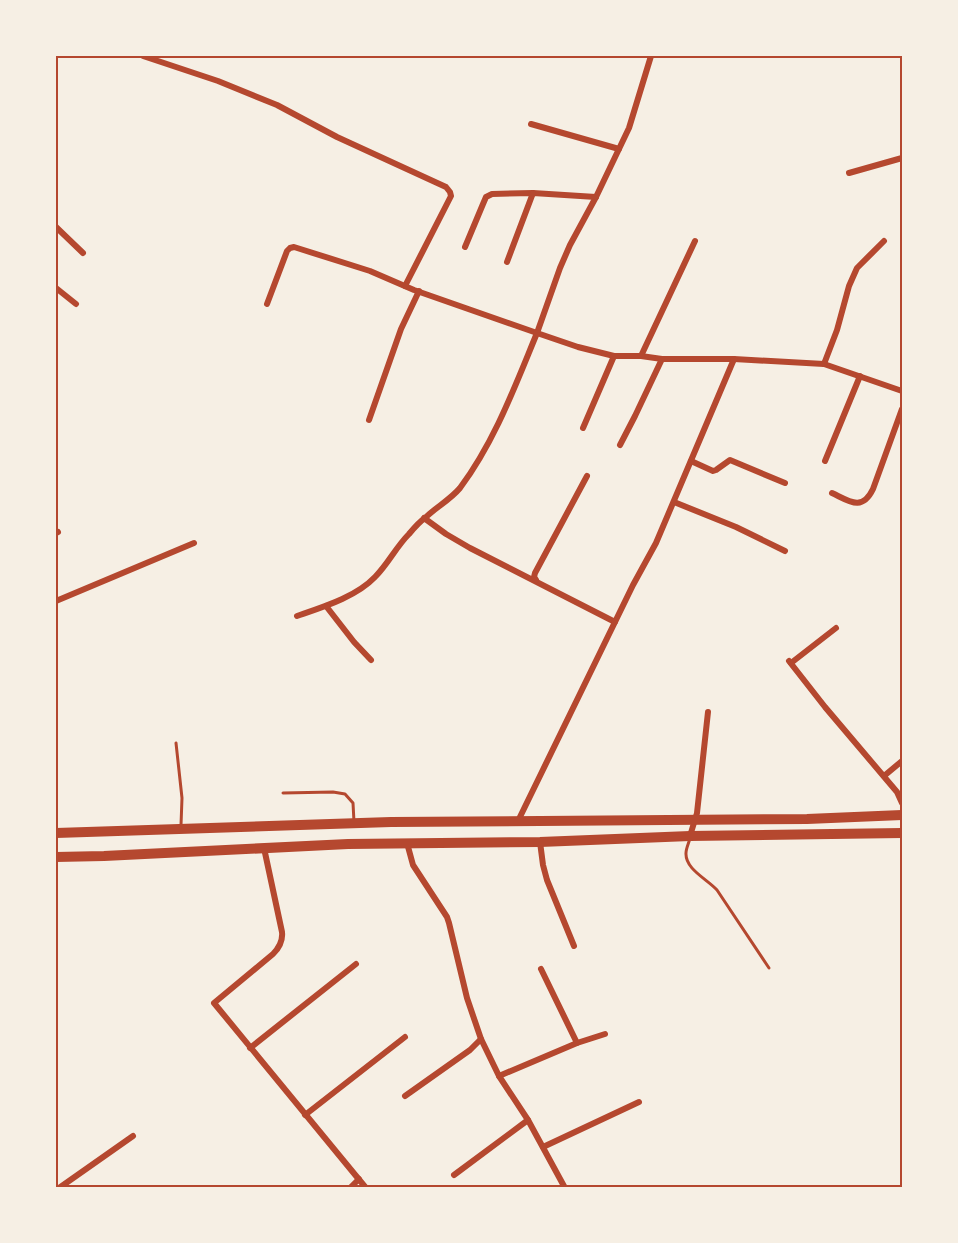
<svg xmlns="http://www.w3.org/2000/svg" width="958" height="1243" font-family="Jost,sans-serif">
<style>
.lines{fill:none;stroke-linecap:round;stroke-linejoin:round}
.service{stroke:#b5482f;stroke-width:3}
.minor{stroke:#b5482f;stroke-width:6}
.trunk{stroke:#b5482f;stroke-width:10}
.neatline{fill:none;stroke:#b5482f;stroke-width:2}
</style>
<rect width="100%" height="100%" fill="#f6efe4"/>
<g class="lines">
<g class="service">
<path d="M 176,743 L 182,798 L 181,825"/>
<path d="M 283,793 L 333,792 L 345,794 L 353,803 L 354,822"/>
<path d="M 690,838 C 689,843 686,848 686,853 C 685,869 707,879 717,890 L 769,968"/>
</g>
<g class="minor">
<path d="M 143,56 L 218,81 L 277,105 L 337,137 L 446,187 L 450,192 L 451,196 L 405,286"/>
<path d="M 651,56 L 629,128 L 596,197 L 570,245 L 560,268 L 537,333 L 578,347 L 614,356 L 641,356 L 662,359 L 734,359 L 824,364 L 902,391"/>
<path d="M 531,124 L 619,149"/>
<path d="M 849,173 L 902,158"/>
<path d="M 56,227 L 83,253"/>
<path d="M 465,247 L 483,204 L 486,197 L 492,194 L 533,193 L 596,197"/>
<path d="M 507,262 L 533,193"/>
<path d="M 56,288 L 76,304"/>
<path d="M 267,304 L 287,251 L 290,248 L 294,247 L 370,271 L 414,290 L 537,333 C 515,386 495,441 460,488 C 450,500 436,507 425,518 C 419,522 414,528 409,534 C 396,547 388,564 375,577 C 356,597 323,607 297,616"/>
<path d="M 641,356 L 695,241"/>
<path d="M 824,364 L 837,330 L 849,286 L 857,268 L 884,241"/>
<path d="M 369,420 L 401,329 L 419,291"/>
<path d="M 583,428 L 614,356"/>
<path d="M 620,445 L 635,416 L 662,359"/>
<path d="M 691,461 L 713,471 L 716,470 L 730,460 L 785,483"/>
<path d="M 825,461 L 860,376"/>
<path d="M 832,493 C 849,501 862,512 873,489 L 902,409"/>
<path d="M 674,502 L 736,527 L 785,551"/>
<path d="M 424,518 L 446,534 L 470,548 L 615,622"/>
<path d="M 56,533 L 58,532"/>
<path d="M 536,580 L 534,577 L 535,573 L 587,476"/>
<path d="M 56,601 L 194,543"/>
<path d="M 326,606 L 354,642 L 371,660"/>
<path d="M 789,661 L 825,707 L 897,792 L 902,803"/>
<path d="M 791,663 L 836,628"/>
<path d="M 884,776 L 902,761"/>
<path d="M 518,821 L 633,585 L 656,543 L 734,359"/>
<path d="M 690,836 L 697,813 L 708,712"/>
<path d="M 540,842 L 543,865 L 547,880 L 574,946"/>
<path d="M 407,843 L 413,865 L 447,917 L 449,923 L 467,998 L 481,1039 L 499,1076 L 528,1120 L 565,1188"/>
<path d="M 264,848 L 282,932 C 283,941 279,948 273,954 L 214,1003 L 366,1188"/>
<path d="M 577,1043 L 605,1034"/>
<path d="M 250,1048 L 356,964"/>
<path d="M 499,1076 L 577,1043 L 541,969"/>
<path d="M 405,1096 L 470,1050 L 481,1039"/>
<path d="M 305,1115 L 405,1037"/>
<path d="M 543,1147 L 639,1102"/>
<path d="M 454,1175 L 528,1120"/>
<path d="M 59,1188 L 133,1136"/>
<path d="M 350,1188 L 359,1179"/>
</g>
<g class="trunk">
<path d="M 56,833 L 391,822 L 807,819 L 902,815"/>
<path d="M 56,857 L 104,856 L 348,844 L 540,842 L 690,836 L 902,833"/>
</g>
</g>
<rect width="958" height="1243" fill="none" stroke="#f6efe4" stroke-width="114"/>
<rect x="57" y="57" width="844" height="1129" class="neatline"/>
</svg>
